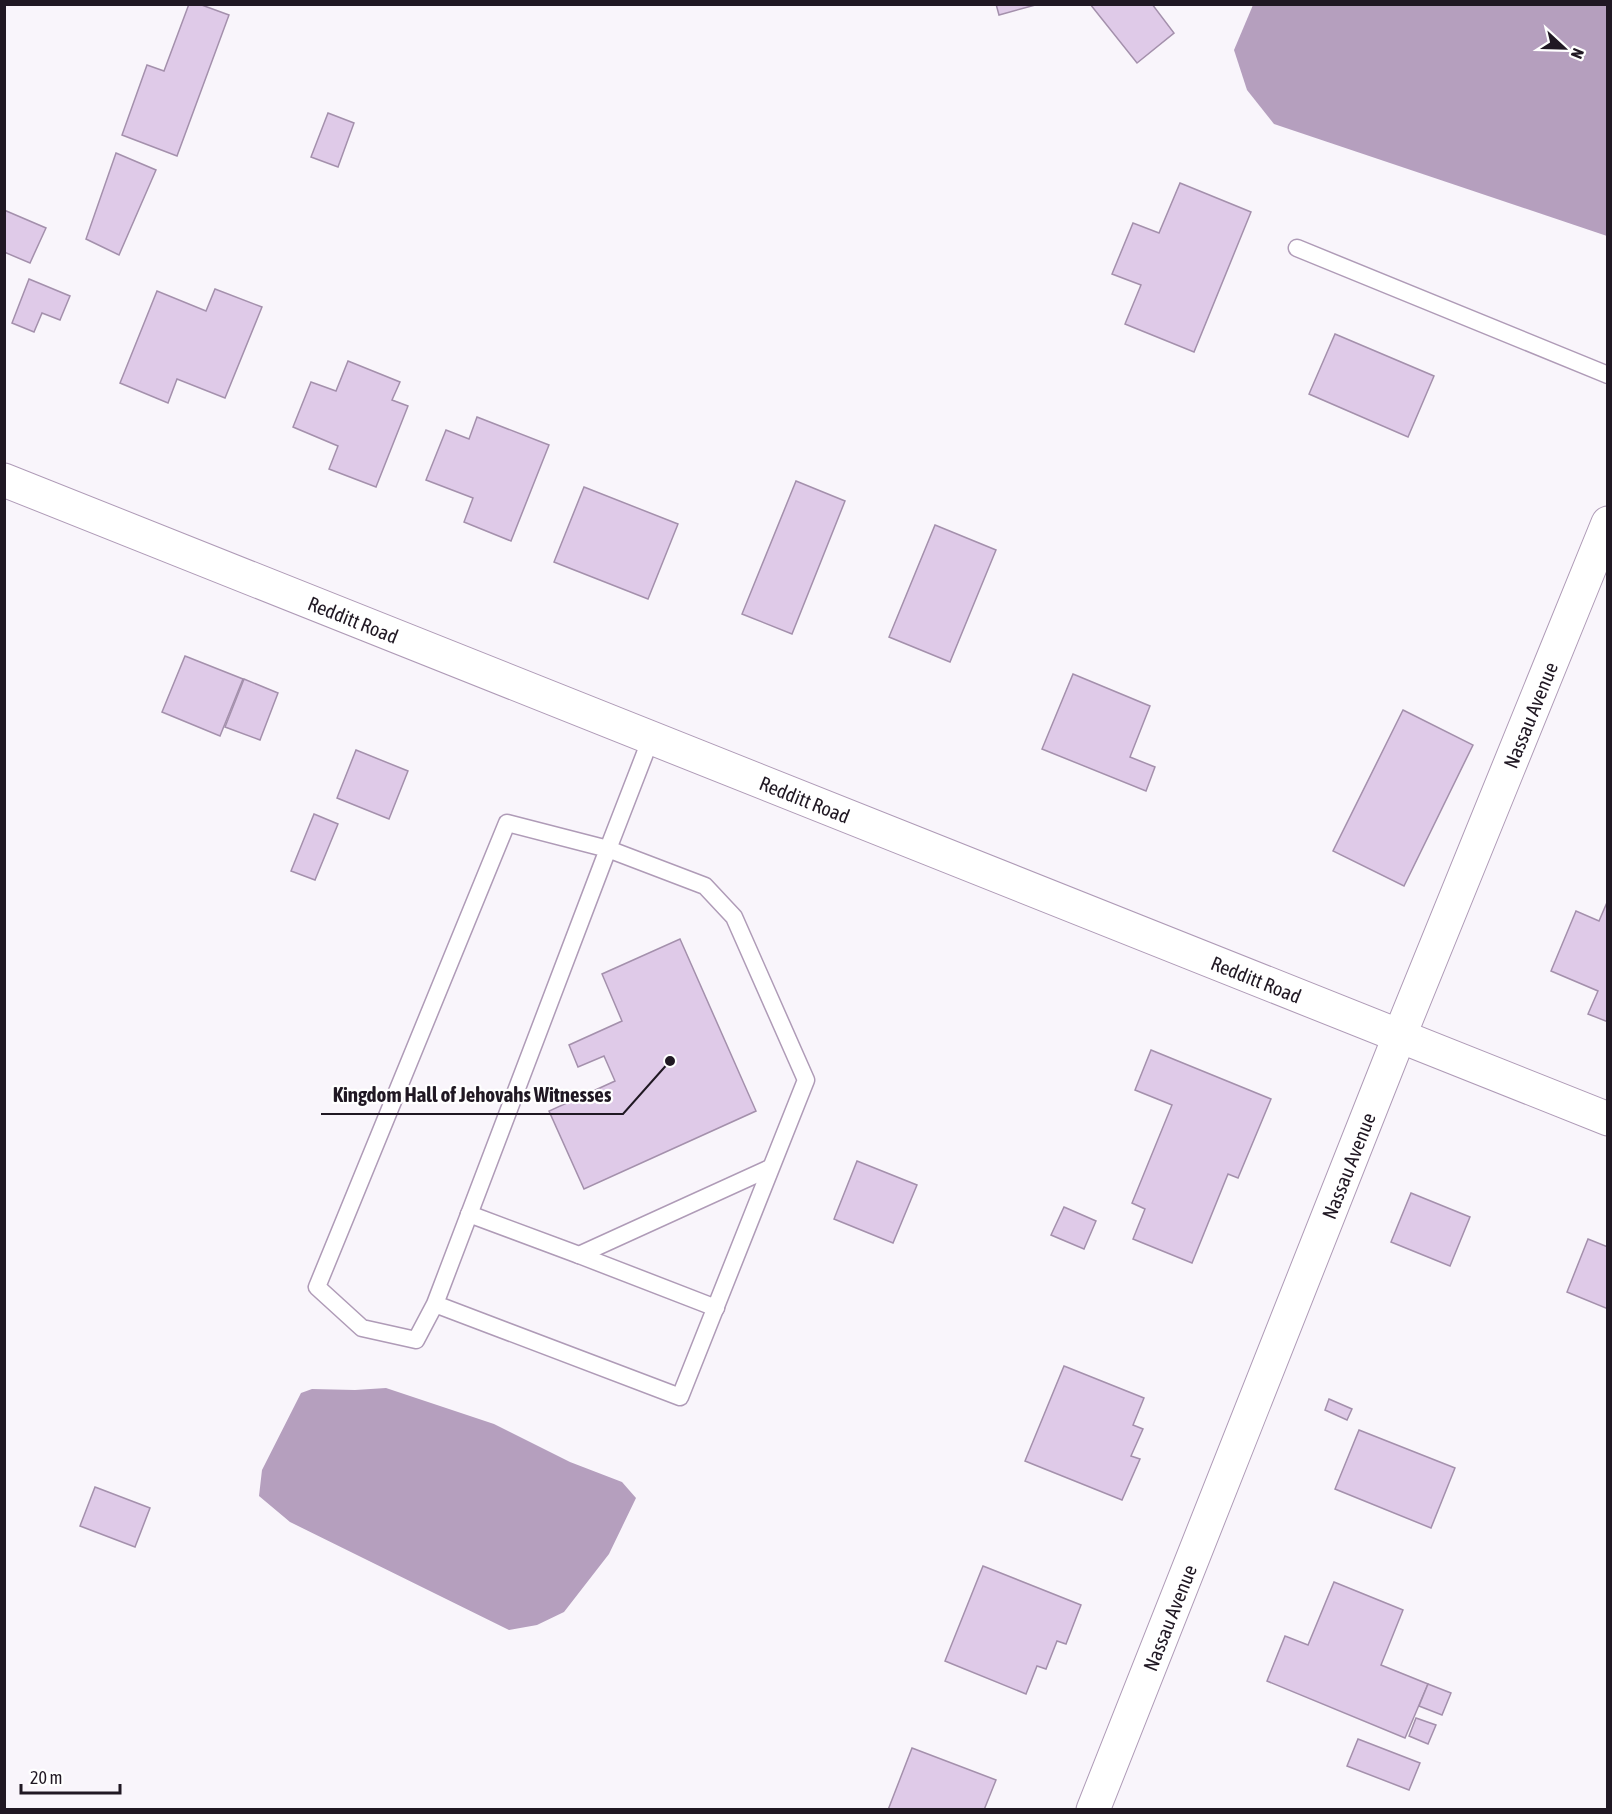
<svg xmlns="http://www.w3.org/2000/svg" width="1612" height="1814" font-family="'Asap Condensed',sans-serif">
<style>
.water{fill:#b59fbe}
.building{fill:#dfcae8;stroke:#a490ac;stroke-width:1.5}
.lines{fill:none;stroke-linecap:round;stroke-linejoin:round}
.lane-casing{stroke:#af9bb7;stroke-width:19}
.street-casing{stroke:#af9bb7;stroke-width:35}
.secondary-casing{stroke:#af9bb7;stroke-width:35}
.lane{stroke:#fff;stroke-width:16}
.street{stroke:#fff;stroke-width:33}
.secondary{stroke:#fff;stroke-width:33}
.labels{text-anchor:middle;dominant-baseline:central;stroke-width:4.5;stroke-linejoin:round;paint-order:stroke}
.street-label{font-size:20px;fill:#201823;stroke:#fff}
.leader{fill:none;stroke:#201823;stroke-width:2}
.callout-dot{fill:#201823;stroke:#fff;stroke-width:2}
.callout-label{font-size:21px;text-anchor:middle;font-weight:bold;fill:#201823;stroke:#fff;stroke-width:4.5;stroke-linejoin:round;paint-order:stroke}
</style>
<rect width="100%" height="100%" fill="#f9f5fb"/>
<g class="water">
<path d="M 1253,5 L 1607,5 L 1607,236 L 1274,124 L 1247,90 L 1234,50 Z"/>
<path d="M 386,1388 L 494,1424 L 570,1462 L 622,1482 L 636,1498 L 609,1554 L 564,1612 L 537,1625 L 509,1630 L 290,1522 L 259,1496 L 262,1470 L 301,1393 L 312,1389 L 355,1390 Z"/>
</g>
<g class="building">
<path d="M 189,4 L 199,4 L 229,15 L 177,156 L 122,135 L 147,65 L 164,71 Z"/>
<path d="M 996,4 L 1039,4 L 999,15 Z"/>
<path d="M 1090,4 L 1152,4 L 1174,33 L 1137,63 Z"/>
<path d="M 328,113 L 354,123 L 338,167 L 311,157 Z"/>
<path d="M 116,153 L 156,170 L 119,255 L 86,239 Z"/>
<path d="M 1180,183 L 1251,212 L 1194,352 L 1125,324 L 1141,285 L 1112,274 L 1133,223 L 1159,233 Z"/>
<path d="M 4,210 L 46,228 L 30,263 L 4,252 Z"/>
<path d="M 29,279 L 70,296 L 60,320 L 42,313 L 34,332 L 12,323 Z"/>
<path d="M 215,289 L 262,307 L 225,398 L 177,379 L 168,403 L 120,383 L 157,291 L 206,311 Z"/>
<path d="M 1335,334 L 1434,376 L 1408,437 L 1309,394 Z"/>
<path d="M 348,361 L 400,382 L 392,400 L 408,406 L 376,487 L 329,469 L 338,446 L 293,427 L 311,382 L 336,391 Z"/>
<path d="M 477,417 L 549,445 L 511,541 L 464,522 L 473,498 L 426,480 L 446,430 L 469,439 Z"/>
<path d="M 796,481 L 845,501 L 792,634 L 742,614 Z"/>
<path d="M 584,487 L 678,524 L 648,599 L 554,562 Z"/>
<path d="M 935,525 L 996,550 L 950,662 L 889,637 Z"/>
<path d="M 185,656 L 243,679 L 220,736 L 162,712 Z"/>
<path d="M 1073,674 L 1150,706 L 1130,757 L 1155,767 L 1146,791 L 1042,749 Z"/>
<path d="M 244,679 L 278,693 L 260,740 L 225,727 Z"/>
<path d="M 1403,710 L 1473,745 L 1404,886 L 1333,851 Z"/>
<path d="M 356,750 L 408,771 L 389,819 L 337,798 Z"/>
<path d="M 314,814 L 338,824 L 315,880 L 291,871 Z"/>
<path d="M 1608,900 L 1608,1022 L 1588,1014 L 1598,991 L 1551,971 L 1576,911 L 1599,921 Z"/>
<path d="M 680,939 L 756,1111 L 584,1189 L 549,1111 L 615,1081 L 604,1056 L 578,1067 L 569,1045 L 622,1021 L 602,974 Z"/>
<path d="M 1151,1050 L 1271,1099 L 1238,1178 L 1228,1174 L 1192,1263 L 1133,1239 L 1145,1209 L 1132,1203 L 1172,1105 L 1135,1090 Z"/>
<path d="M 857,1161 L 917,1185 L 893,1243 L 834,1219 Z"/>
<path d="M 1411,1193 L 1470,1217 L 1450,1266 L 1391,1242 Z"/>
<path d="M 1064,1207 L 1096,1221 L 1084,1249 L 1051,1235 Z"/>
<path d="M 1588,1239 L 1608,1247 L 1608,1309 L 1567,1292 Z"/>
<path d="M 1064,1366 L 1144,1398 L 1133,1425 L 1143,1429 L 1131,1456 L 1140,1459 L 1122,1500 L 1025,1461 Z"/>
<path d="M 1329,1399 L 1352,1409 L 1347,1420 L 1325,1410 Z"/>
<path d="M 1359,1430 L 1455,1468 L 1431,1528 L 1335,1489 Z"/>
<path d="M 95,1487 L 150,1508 L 135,1547 L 80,1526 Z"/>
<path d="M 983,1566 L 1081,1605 L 1066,1644 L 1057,1641 L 1046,1669 L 1037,1666 L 1026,1694 L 945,1661 Z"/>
<path d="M 1334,1582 L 1403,1610 L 1381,1665 L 1428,1684 L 1405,1738 L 1267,1681 L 1285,1636 L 1308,1645 Z"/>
<path d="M 1428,1684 L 1451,1693 L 1442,1715 L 1419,1706 Z"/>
<path d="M 1416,1718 L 1436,1725 L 1428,1744 L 1409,1736 Z"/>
<path d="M 1358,1739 L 1420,1763 L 1409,1790 L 1347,1766 Z"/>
<path d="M 912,1748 L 996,1780 L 984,1810 L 888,1810 Z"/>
</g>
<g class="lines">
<g class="lane-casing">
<g id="lane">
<path d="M 1297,248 L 1608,375"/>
<path d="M 469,1214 L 579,1255 L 770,1168"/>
<path d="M 579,1255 L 716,1308"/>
<path d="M 435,1304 L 608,849 L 705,886 L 734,917 L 806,1080 L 680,1397 L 435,1304 L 416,1340 L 362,1328 L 317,1287 L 507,823 L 608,849 L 651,738"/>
</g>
</g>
<g class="street-casing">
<g id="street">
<path id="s1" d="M 1093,1810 L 1399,1037 L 1608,523"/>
</g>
</g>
<g class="secondary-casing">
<g id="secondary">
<path id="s2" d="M 4,480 L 1608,1119"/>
</g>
</g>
<use href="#lane" class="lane"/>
<use href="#street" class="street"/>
<use href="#secondary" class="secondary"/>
</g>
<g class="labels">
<g class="street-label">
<text stroke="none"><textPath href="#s2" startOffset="376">Redditt Road</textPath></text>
<text stroke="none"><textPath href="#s1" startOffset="1179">Nassau Avenue</textPath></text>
<text stroke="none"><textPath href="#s2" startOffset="862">Redditt Road</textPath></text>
<text stroke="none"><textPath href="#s2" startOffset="1348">Redditt Road</textPath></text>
<text stroke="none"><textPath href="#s1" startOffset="693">Nassau Avenue</textPath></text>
<text stroke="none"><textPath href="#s1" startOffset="207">Nassau Avenue</textPath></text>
</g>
</g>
<path class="leader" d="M670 1061L623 1114H321"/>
<circle class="callout-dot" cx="670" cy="1061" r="6"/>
<g class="callout-label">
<text x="472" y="1102">Kingdom Hall of Jehovahs Witnesses</text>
</g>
<rect width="1612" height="1814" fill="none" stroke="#201823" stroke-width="12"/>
<g transform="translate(1564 48) rotate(112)" stroke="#ffffff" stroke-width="4.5" paint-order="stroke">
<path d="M0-4.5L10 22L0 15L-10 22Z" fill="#201823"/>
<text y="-9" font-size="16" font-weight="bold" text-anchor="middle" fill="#201823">N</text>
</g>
<path d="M21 1784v9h99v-9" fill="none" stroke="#201823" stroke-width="3"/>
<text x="30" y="1784" font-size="18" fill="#201823" stroke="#ffffff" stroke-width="4.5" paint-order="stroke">20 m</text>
</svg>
